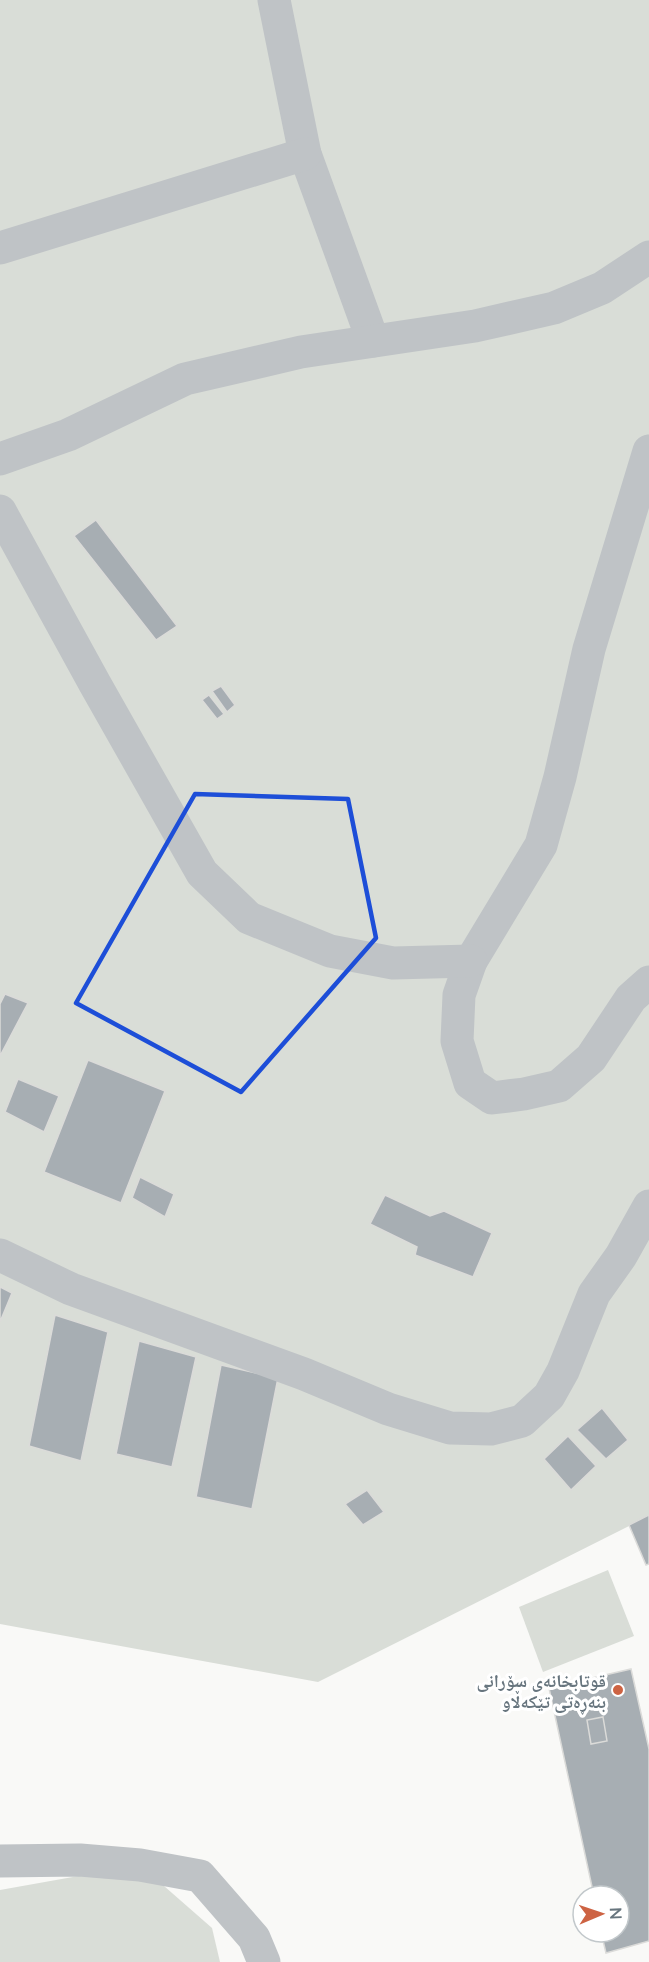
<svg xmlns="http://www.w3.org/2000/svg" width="649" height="1962" font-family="Lato,'Noto Naskh Arabic',sans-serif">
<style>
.green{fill:#d9ddd7}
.building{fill:#a7aeb3;stroke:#dbdbd9;stroke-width:1.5}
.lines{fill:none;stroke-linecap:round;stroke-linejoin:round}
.minor{stroke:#bfc3c6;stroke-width:33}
.marked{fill:none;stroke:#1d4ed8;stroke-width:4.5;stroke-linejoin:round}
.poi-dot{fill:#cd6343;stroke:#fff;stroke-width:2}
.labels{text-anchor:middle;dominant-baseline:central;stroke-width:6;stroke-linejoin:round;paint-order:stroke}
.poi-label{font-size:18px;font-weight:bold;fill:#67757e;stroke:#fff;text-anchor:end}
</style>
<rect width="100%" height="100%" fill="#f9f9f7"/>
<g class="green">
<path d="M 0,0 L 649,0 L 649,1516 L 318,1682 L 0,1624 Z"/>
<path d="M 608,1570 L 634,1636 L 543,1672 L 519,1607 Z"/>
<path d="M 140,1865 L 212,1928 L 220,1962 L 0,1962 L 0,1890 Z"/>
</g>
<g class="building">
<path d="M 96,520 L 177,626 L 156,640 L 74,536 Z"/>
<path d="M 221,686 L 235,705 L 227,712 L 212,691 Z"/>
<path d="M 209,695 L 224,714 L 217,719 L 202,700 Z"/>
<path d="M 5,994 L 28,1003 L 0,1056 L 0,1004 Z"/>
<path d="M 88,1060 L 165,1091 L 121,1203 L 44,1172 Z"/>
<path d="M 18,1079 L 59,1096 L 44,1132 L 5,1112 Z"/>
<path d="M 140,1177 L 174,1194 L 165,1217 L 132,1198 Z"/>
<path d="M 385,1195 L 430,1216 L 444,1211 L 492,1233 L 473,1277 L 415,1255 L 417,1247 L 370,1224 Z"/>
<path d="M 0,1287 L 12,1293 L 0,1322 Z"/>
<path d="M 55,1315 L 108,1332 L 81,1461 L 29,1446 Z"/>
<path d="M 139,1341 L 196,1357 L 172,1467 L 116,1454 Z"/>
<path d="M 221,1365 L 278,1378 L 252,1509 L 196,1497 Z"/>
<path d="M 602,1408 L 628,1440 L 606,1459 L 577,1430 Z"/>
<path d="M 568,1436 L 596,1466 L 571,1490 L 544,1459 Z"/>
<path d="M 367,1490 L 384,1512 L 363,1525 L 345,1504 Z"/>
<path d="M 649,1515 L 649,1564 L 646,1565 L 629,1525 Z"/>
<path d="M 631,1669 L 649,1749 L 649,1941 L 606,1953 L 601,1932 L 619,1932 L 619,1896 L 594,1896 L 549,1688 Z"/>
<path d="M 603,1717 L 607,1741 L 591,1744 L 587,1720 Z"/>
</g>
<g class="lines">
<g class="minor">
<path d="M 274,0 L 305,154 L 373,341"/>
<path d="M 0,248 L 305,154"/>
<path d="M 649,451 L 589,649 L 560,777 L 541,845 L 471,961 L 459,995 L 457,1041 L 470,1083 L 492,1098 L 524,1094 L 559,1086 L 591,1058 L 631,998 L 649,982"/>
<path d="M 0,459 L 68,435 L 185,379 L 301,352 L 475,326 L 554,308 L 602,288 L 649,257"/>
<path d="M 0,511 L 95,684 L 202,873 L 249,918 L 330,951 L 393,963 L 471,961"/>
<path d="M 0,1255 L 71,1289 L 304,1374 L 388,1409 L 450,1428 L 491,1429 L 522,1421 L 549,1396 L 563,1371 L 594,1294 L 621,1256 L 649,1206"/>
<path d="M 0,1861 L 80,1860 L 140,1865 L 200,1876 L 254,1938 L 264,1962"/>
</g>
</g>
<path class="marked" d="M 195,794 L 348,799 L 376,938 L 241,1092 L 76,1003 Z"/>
<circle class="poi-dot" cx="618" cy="1690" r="6"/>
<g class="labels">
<g class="poi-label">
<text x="606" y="1680">قوتابخانەی سۆرانی<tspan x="606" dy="21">بنەڕەتی تێکەڵاو</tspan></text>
</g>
</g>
<g transform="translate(601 1914) rotate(88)"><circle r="28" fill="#ffffff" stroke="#c2c8cb" stroke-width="1.5"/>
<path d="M0-4.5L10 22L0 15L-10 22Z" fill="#cd6343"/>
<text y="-9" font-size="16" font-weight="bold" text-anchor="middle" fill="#67757e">N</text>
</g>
</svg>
